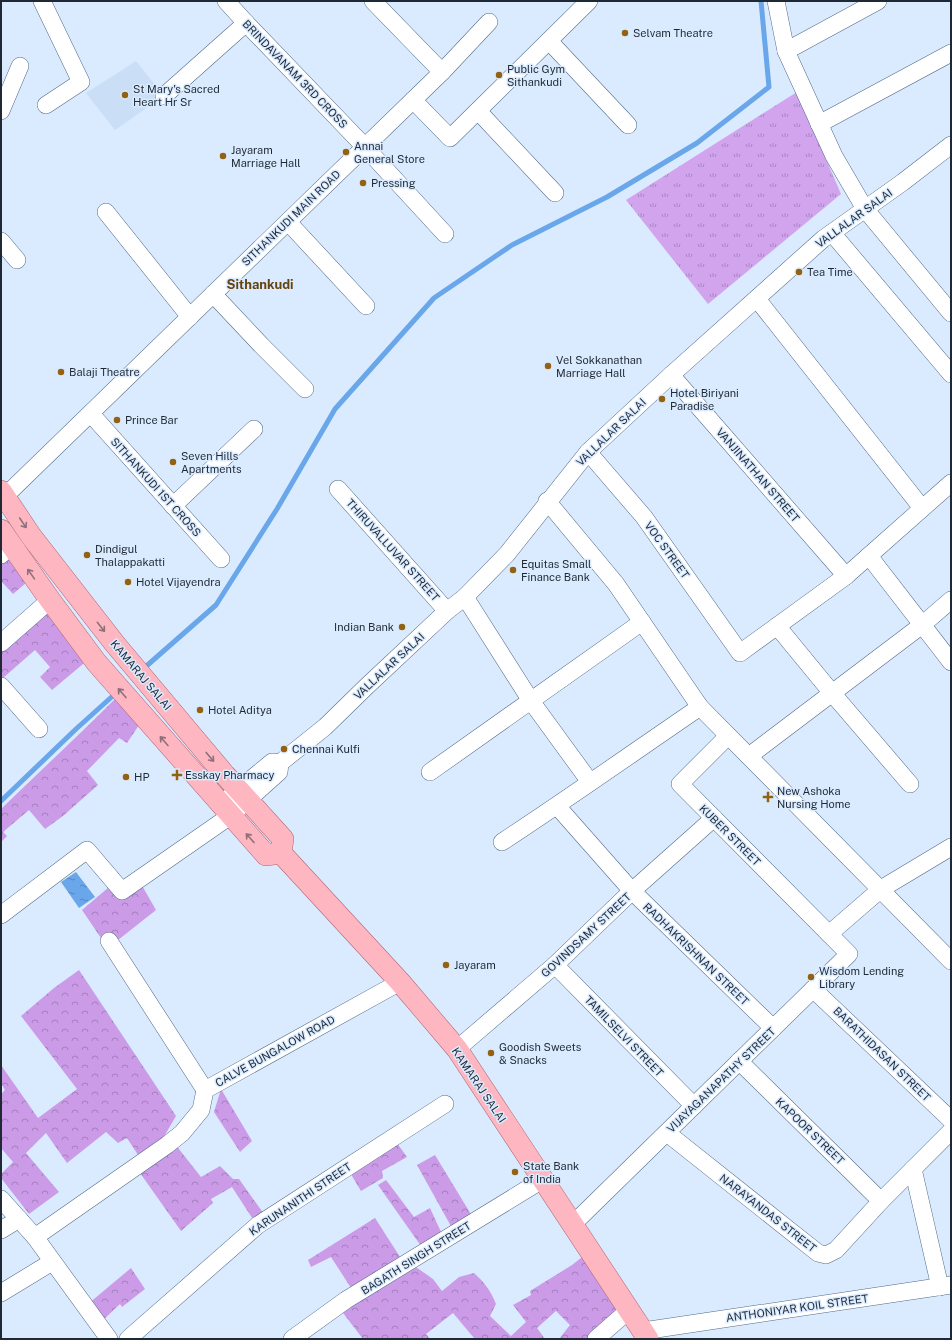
<svg xmlns="http://www.w3.org/2000/svg" width="952" height="1340" font-family="'Public Sans',sans-serif">
<style>
.built{fill:#cadef5}
.grass{fill:url(#grass-tufts)}
.forest{fill:url(#forest-crowns)}
.water{fill:url(#water-ripples)}
.lines{fill:none;stroke-linecap:round;stroke-linejoin:round}
.stream{stroke:#69a6ea;stroke-width:5}
.minor-casing{stroke:#526a87;stroke-width:18}
.major-casing{stroke:#af6574;stroke-width:22}
.minor{stroke:#fff;stroke-width:17}
.major{stroke:#feb6c0;stroke-width:21}
.oneway{stroke:#8e707a}
.poi-dot{fill:#926111;stroke:#daebff;stroke-width:1.5}
.labels{text-anchor:middle;dominant-baseline:central;stroke-width:3;stroke-linejoin:round;paint-order:stroke}
.poi-label{font-size:11px;fill:#1f2935;stroke:#daebff;text-anchor:start}
.street-label{font-size:11px;fill:#1f2935;stroke:#daebff}
.quarter-label{font-size:13px;font-weight:bold;fill:#66430f;stroke:#daebff}
</style>
<defs>
<pattern id="grass-tufts" width="24" height="20" patternUnits="userSpaceOnUse"><rect width="24" height="20" fill="#d2a4ee"/><path d="M3 7l-1-3M5 7V3M7 7l1-3M15 17l-1-3M17 17v-4M19 17l1-3" fill="none" stroke="#aa86c2"/></pattern>
<pattern id="forest-crowns" width="20" height="18" patternUnits="userSpaceOnUse"><rect width="20" height="18" fill="#cb9be8"/><path d="M2 6a3 3 0 1 1 6 0M12 15a3 3 0 1 1 6 0" fill="none" stroke="#a47ebd"/></pattern>
<pattern id="water-ripples" width="26" height="14" patternUnits="userSpaceOnUse"><rect width="26" height="14" fill="#69a6ea"/><path d="M2 4q2-2 4 0t4 0M15 11q2-2 4 0t4 0" fill="none" stroke="#5687be"/></pattern>
</defs>
<rect width="100%" height="100%" fill="#daebff"/>
<path class="built" d="M 136,61 L 164,96 L 115,130 L 86,93 Z"/>
<path class="grass" d="M 797,92 L 841,194 L 708,304 L 626,200 Z"/>
<g class="forest">
<path d="M 12,547 L 33,577 L 13,594 L 1,581 L 1,557 Z"/>
<path d="M 48,608 L 89,659 L 52,690 L 40,677 L 50,667 L 35,650 L 3,678 L 1,683 L 1,649 Z"/>
<path d="M 116,698 L 139,725 L 127,743 L 119,738 L 87,771 L 98,785 L 63,816 L 45,829 L 29,810 L 3,832 L 7,836 L 1,842 L 1,809 C 39,772 78,736 116,698 Z"/>
<path d="M 140,882 L 156,910 L 113,944 L 103,941 L 82,910 L 109,887 L 118,899 Z"/>
<path d="M 79,970 L 176,1116 L 162,1140 L 140,1158 L 127,1138 L 118,1143 L 106,1132 L 67,1163 L 46,1133 L 26,1153 L 59,1192 L 29,1214 L 1,1178 L 1,1174 L 13,1162 L 1,1148 L 1,1094 L 5,1090 L 1,1083 L 1,1065 L 38,1118 L 77,1089 L 21,1016 L 54,988 Z"/>
<path d="M 221,1089 L 252,1141 L 240,1152 L 214,1112 Z"/>
<path d="M 397,1143 L 407,1157 L 382,1171 L 383,1178 L 361,1191 L 349,1171 Z"/>
<path d="M 175,1144 L 201,1177 L 220,1166 L 233,1179 L 239,1179 L 266,1217 L 256,1224 L 232,1187 L 211,1199 L 213,1203 L 181,1231 L 140,1173 Z"/>
<path d="M 435,1155 L 472,1216 L 452,1228 L 417,1165 Z"/>
<path d="M 386,1180 L 414,1217 L 430,1208 L 442,1234 L 421,1246 L 378,1185 Z"/>
<path d="M 375,1218 L 402,1260 L 353,1291 L 331,1257 L 311,1267 L 308,1260 Z"/>
<path d="M 586,1254 L 624,1309 L 590,1339 L 559,1339 L 570,1325 L 556,1311 L 537,1328 L 545,1339 L 472,1339 L 474,1338 L 453,1313 L 426,1334 L 430,1339 L 363,1339 L 340,1309 L 413,1265 L 433,1279 L 442,1291 L 459,1277 L 474,1273 C 484,1282 491,1291 496,1304 L 490,1316 L 511,1336 L 526,1322 L 513,1305 L 531,1295 L 530,1291 L 572,1265 Z"/>
<path d="M 131,1268 L 145,1289 L 122,1307 L 120,1304 L 101,1322 L 88,1304 Z"/>
</g>
<path class="water" d="M 76,872 L 95,897 L 79,908 L 61,882 Z"/>
<g class="lines">
<g class="stream">
<path d="M 143,669 L 216,605 L 277,509 L 335,409 L 434,298 L 512,245 L 607,197 L 697,143 L 769,87 L 761,1"/>
<path d="M 1,801 L 76,729 L 116,693"/>
</g>
<g class="minor-casing">
<g id="minor">
<path d="M 42,1 L 81,82 L 46,105"/>
<path d="M 226,1 L 246,23 L 365,147 L 445,234"/>
<path d="M 776,1 L 786,51 L 834,156 L 865,209 L 951,313"/>
<path d="M 549,41 L 628,125"/>
<path d="M 786,51 L 878,1"/>
<path d="M 442,72 L 489,22"/>
<path d="M 164,96 L 246,23"/>
<path d="M 413,100 L 450,138 L 589,1"/>
<path d="M 1,111 L 20,66"/>
<path d="M 478,111 L 555,193"/>
<path d="M 819,124 L 951,53"/>
<path d="M 106,212 L 190,317"/>
<path d="M 288,222 L 366,306"/>
<path d="M 832,233 L 951,374"/>
<path d="M 1,241 L 17,260"/>
<path d="M 213,294 L 261,345 L 305,389"/>
<path d="M 757,299 L 922,508"/>
<path d="M 671,375 L 846,576"/>
<path d="M 91,414 L 221,559"/>
<path d="M 588,452 L 644,517 L 740,653 L 846,576 L 951,483"/>
<path d="M 338,489 L 447,611"/>
<path d="M 1,500 L 442,72 L 373,1"/>
<path d="M 547,501 L 616,584 L 700,707 L 951,961"/>
<path d="M 173,506 L 254,429"/>
<path d="M 1,555 L 12,545"/>
<path d="M 869,556 L 951,662"/>
<path d="M 465,597 L 531,701 L 590,782"/>
<path d="M 777,626 L 832,693 L 910,784"/>
<path d="M 1,643 L 50,600"/>
<path d="M 1,686 L 39,729"/>
<path d="M 749,756 L 922,625 L 951,600"/>
<path d="M 430,772 L 642,622"/>
<path d="M 220,805 L 272,762 L 280,763"/>
<path d="M 557,806 L 632,891 L 773,1028"/>
<path d="M 502,842 C 569,798 634,752 700,707"/>
<path d="M 1,915 L 87,850 L 122,891 L 230,816 L 279,772 L 280,763 L 325,727 L 367,686 L 447,611 L 465,597 L 507,554 L 588,452 L 671,375 L 823,239 L 903,182 L 951,145"/>
<path d="M 829,934 L 881,889 L 951,847"/>
<path d="M 109,941 L 205,1090"/>
<path d="M 555,965 L 694,1106"/>
<path d="M 813,989 L 951,1120"/>
<path d="M 457,1049 L 555,965 L 632,891 L 714,818"/>
<path d="M 739,1061 L 881,1201"/>
<path d="M 667,1133 L 818,1253 L 826,1255 L 836,1250 L 881,1201 L 951,1131"/>
<path d="M 913,1169 L 940,1287"/>
<path d="M 1,1199 L 35,1237 L 109,1339"/>
<path d="M 572,1225 L 849,954 L 680,784 L 728,736"/>
<path d="M 1,1230 L 19,1219"/>
<path d="M 35,1237 L 167,1145 L 182,1133 L 201,1110 L 205,1090 L 400,982"/>
<path d="M 1,1293 L 52,1262"/>
<path d="M 643,1331 L 951,1285"/>
<path d="M 128,1339 L 258,1225 L 445,1104"/>
<path d="M 292,1339 L 346,1300 L 542,1180"/>
<path d="M 596,1339 L 629,1310"/>
</g>
</g>
<g class="major-casing">
<g id="major">
<path d="M 1,491 L 31,536 L 115,644 L 225,775 L 283,839 L 281,853 L 400,982 L 457,1049 L 648,1339"/>
<path d="M 1,530 L 50,600 L 96,662 L 266,855 L 281,853"/>
</g>
</g>
<use href="#minor" class="minor"/>
<use href="#major" class="major"/>
</g>
<defs><path id="oneway-shaft" d="M-6 0H5M1.5-3L5.5 0L1.5 3" fill="none" stroke-width="1.6" stroke-linecap="round" stroke-linejoin="round"/></defs>
<g class="oneway">
<use href="#oneway-shaft" transform="translate(23 523) rotate(56)"/>
<use href="#oneway-shaft" transform="translate(31 574) rotate(-125)"/>
<use href="#oneway-shaft" transform="translate(101 627) rotate(52)"/>
<use href="#oneway-shaft" transform="translate(122 693) rotate(-131)"/>
<use href="#oneway-shaft" transform="translate(164 741) rotate(-131)"/>
<use href="#oneway-shaft" transform="translate(210 757) rotate(50)"/>
<use href="#oneway-shaft" transform="translate(250 838) rotate(-132)"/>
</g>
<g class="poi-dot">
<circle cx="625" cy="33" r="4"/>
<circle cx="499" cy="75" r="4"/>
<circle cx="125" cy="95" r="4"/>
<circle cx="346" cy="152" r="4"/>
<circle cx="223" cy="156" r="4"/>
<circle cx="363" cy="183" r="4"/>
<circle cx="799" cy="272" r="4"/>
<circle cx="548" cy="366" r="4"/>
<circle cx="61" cy="372" r="4"/>
<circle cx="662" cy="399" r="4"/>
<circle cx="117" cy="420" r="4"/>
<circle cx="173" cy="462" r="4"/>
<circle cx="87" cy="555" r="4"/>
<circle cx="513" cy="570" r="4"/>
<circle cx="128" cy="582" r="4"/>
<circle cx="402" cy="627" r="4"/>
<circle cx="200" cy="710" r="4"/>
<circle cx="284" cy="749" r="4"/>
<path d="M175 769h4v4h4v4h-4v4h-4v-4h-4v-4h4z"/>
<circle cx="126" cy="777" r="4"/>
<path d="M766 791h4v4h4v4h-4v4h-4v-4h-4v-4h4z"/>
<circle cx="446" cy="965" r="4"/>
<circle cx="811" cy="977" r="4"/>
<circle cx="491" cy="1053" r="4"/>
<circle cx="515" cy="1172" r="4"/>
</g>
<g class="labels">
<g class="poi-label">
<text x="633" y="33">Selvam Theatre</text>
<text x="507" y="69">Public Gym<tspan x="507" dy="13">Sithankudi</tspan></text>
<text x="133" y="89">St Mary's Sacred<tspan x="133" dy="13">Heart Hr Sr</tspan></text>
<text x="354" y="146">Annai<tspan x="354" dy="13">General Store</tspan></text>
<text x="231" y="150">Jayaram<tspan x="231" dy="13">Marriage Hall</tspan></text>
<text x="371" y="183">Pressing</text>
<text x="807" y="272">Tea Time</text>
<text x="556" y="360">Vel Sokkanathan<tspan x="556" dy="13">Marriage Hall</tspan></text>
<text x="69" y="372">Balaji Theatre</text>
<text x="670" y="393">Hotel Biriyani<tspan x="670" dy="13">Paradise</tspan></text>
<text x="125" y="420">Prince Bar</text>
<text x="181" y="456">Seven Hills<tspan x="181" dy="13">Apartments</tspan></text>
<text x="95" y="549">Dindigul<tspan x="95" dy="13">Thalappakatti</tspan></text>
<text x="521" y="564">Equitas Small<tspan x="521" dy="13">Finance Bank</tspan></text>
<text x="136" y="582">Hotel Vijayendra</text>
<text x="394" y="627" text-anchor="end">Indian Bank</text>
<text x="208" y="710">Hotel Aditya</text>
<text x="292" y="749">Chennai Kulfi</text>
<text x="185" y="775">Esskay Pharmacy</text>
<text x="134" y="777">HP</text>
<text x="777" y="791">New Ashoka<tspan x="777" dy="13">Nursing Home</tspan></text>
<text x="454" y="965">Jayaram</text>
<text x="819" y="971">Wisdom Lending<tspan x="819" dy="13">Library</tspan></text>
<text x="499" y="1047">Goodish Sweets<tspan x="499" dy="13">&amp; Snacks</tspan></text>
<text x="523" y="1166">State Bank<tspan x="523" dy="13">of India</tspan></text>
</g>
<g class="street-label">
<text transform="translate(295 74) rotate(46)">BRINDAVANAM 3RD CROSS</text>
<text transform="translate(291 218) rotate(-44)">SITHANKUDI MAIN ROAD</text>
<text transform="translate(854 218) rotate(-36)">VALLALAR SALAI</text>
<text transform="translate(611 432) rotate(-44)">VALLALAR SALAI</text>
<text transform="translate(758 475) rotate(49)">VANJINATHAN STREET</text>
<text transform="translate(156 487) rotate(48)">SITHANKUDI 1ST CROSS</text>
<text transform="translate(393 550) rotate(48)">THIRUVALLUVAR STREET</text>
<text transform="translate(667 550) rotate(54)">VOC STREET</text>
<text transform="translate(389 666) rotate(-43)">VALLALAR SALAI</text>
<text transform="translate(141 675) rotate(50)">KAMARAJ SALAI</text>
<text transform="translate(730 835) rotate(45)">KUBER STREET</text>
<text transform="translate(586 935) rotate(-43)">GOVINDSAMY STREET</text>
<text transform="translate(696 954) rotate(44)">RADHAKRISHNAN STREET</text>
<text transform="translate(624 1036) rotate(46)">TAMILSELVI STREET</text>
<text transform="translate(275 1051) rotate(-29)">CALVE BUNGALOW ROAD</text>
<text transform="translate(882 1054) rotate(44)">BARATHIDASAN STREET</text>
<text transform="translate(721 1080) rotate(-44)">VIJAYAGANAPATHY STREET</text>
<text transform="translate(479 1085) rotate(56)">KAMARAJ SALAI</text>
<text transform="translate(810 1131) rotate(44)">KAPOOR STREET</text>
<text transform="translate(300 1199) rotate(-34)">KARUNANITHI STREET</text>
<text transform="translate(768 1213) rotate(38)">NARAYANDAS STREET</text>
<text transform="translate(416 1258) rotate(-32)">BAGATH SINGH STREET</text>
<text transform="translate(797 1308) rotate(-8)">ANTHONIYAR KOIL STREET</text>
</g>
<g class="quarter-label">
<text x="260" y="284">Sithankudi</text>
</g>
</g>
<rect width="952" height="1340" fill="none" stroke="#1f2935" stroke-width="4"/>
</svg>
